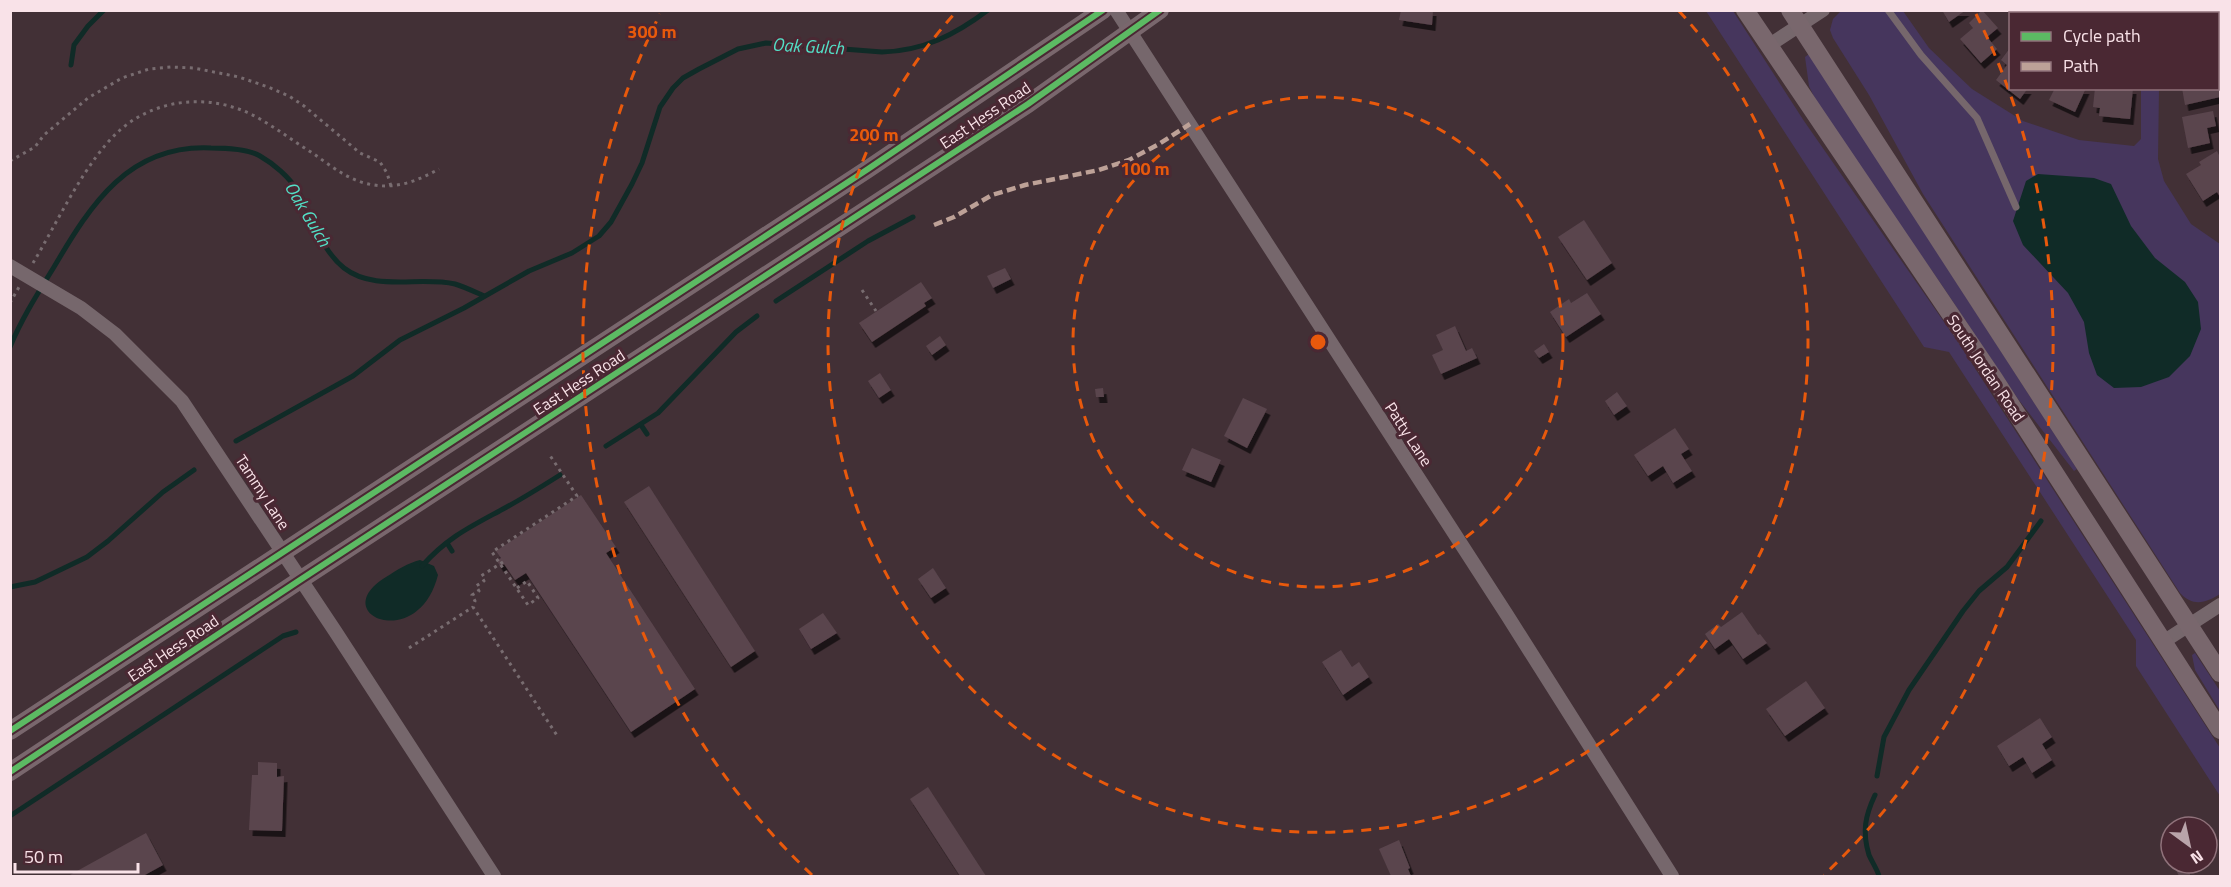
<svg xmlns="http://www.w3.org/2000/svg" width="2231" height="887" font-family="'Titillium Web',sans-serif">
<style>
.green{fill:#46365d}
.water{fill:#102b27}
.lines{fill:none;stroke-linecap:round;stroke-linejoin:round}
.stream{stroke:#102b27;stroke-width:5}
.building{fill:#5a454d;filter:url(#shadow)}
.path{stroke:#786c70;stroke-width:3;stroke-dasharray:3 4.5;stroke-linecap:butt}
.service{stroke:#76676c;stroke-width:7}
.minor{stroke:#76676c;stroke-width:14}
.secondary{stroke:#79676d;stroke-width:18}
.quiet{stroke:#bda197;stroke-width:4.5;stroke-dasharray:9 4.5;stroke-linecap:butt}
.cycleway-casing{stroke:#4a2833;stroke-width:10}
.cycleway{stroke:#5cba63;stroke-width:6}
.ring{fill:none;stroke:#e8590c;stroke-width:3;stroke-dasharray:10 8}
.labels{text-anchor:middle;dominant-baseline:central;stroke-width:6;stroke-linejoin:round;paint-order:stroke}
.street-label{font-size:16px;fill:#f9e2e8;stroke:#4a2833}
.water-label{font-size:18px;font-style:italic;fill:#53e0c7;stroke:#4a2833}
.centre{fill:#e8590c;stroke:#4a2833;stroke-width:3}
.ring-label{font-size:18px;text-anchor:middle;font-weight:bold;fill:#e8590c;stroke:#4a2833;stroke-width:6;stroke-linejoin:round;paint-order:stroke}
</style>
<defs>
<filter id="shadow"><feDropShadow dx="3.5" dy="6" stdDeviation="0" flood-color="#0009"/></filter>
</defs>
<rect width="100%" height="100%" fill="#423036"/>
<g class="green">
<path d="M 1706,11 L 1733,11 L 1804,121 L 1958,342 L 2220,748 L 2220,796 L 2136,666 L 2136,640 L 1949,352 L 1924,347 Z"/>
<path d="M 1841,11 L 1903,11 L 1929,48 L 1972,89 L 2023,121 L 2079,140 L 2134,146 L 2141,139 L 2141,89 L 2159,89 L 2158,159 L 2164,181 L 2191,224 L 2220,244 L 2220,594 C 2206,603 2193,607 2180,593 L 1923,194 L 1869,95 L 1833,38 L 1830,30 L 1833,19 Z"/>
<path d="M 1809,54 L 2077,469 L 2074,471 L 2018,399 L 1939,281 L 1822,114 L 1809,86 L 1805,57 Z"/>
<path d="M 2195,653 L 2220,691 L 2220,711 L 2195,670 L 2192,655 Z"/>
</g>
<g class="water">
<path d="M 2038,174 L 2094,178 L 2111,184 L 2131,226 L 2155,258 L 2185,282 L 2198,302 L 2201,329 L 2190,356 L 2169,377 L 2141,387 L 2114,388 L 2097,375 L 2089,353 L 2084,322 L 2068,293 L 2023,245 L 2013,221 L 2026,181 Z"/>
<path d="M 420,560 L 434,566 L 438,575 C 418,654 325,614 386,577 C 397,570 408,563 420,560 Z"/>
</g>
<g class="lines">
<g class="stream">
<path d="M 71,65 L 74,45 L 88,26 L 104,10"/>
<path d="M 776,301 L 868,241 L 913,217"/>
<path d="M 10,347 C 22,318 38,293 54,267 C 91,204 129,144 211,148 C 226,148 248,149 260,156 C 274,164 289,177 297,190 C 313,215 319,248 344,268 C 375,292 419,276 455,284 C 465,287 475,292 484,296"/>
<path d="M 641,425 L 647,434"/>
<path d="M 236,441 L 353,376 L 400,340 L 464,308 L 529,271 L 572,253 L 599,236 L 611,222 L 632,184 L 642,163 L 660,107 L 673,88 L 683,78 L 699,69 L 738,49 L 766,43 L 882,52 C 923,51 955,35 988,10"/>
<path d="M 606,446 L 658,413 L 736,332 L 757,316"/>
<path d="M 447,543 L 452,551"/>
<path d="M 422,566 C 448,537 470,527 503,509 C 522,499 541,487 560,475"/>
<path d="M 10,587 L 35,582 L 87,557 L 108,541 L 163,492 L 194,470"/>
<path d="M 1877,776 L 1884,737 L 1909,690 L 1963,611 L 1979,591 L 2007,567 L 2041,521"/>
<path d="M 1875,795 C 1865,816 1862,832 1869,855 C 1872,862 1877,869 1879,876"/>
<path d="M 10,816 L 283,636 L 296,632"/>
</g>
</g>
<g class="building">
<path d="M 1401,10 L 1433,10 L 1432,25 L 1399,20 Z"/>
<path d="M 1942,10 L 1966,10 L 1949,22 Z"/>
<path d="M 1982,10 L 1998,28 L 1987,37 L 1997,49 L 1981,63 L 1960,39 L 1973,28 L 1969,23 Z"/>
<path d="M 2010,48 L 2010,88 L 2028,88 L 2020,99 L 1996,80 L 2007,65 L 2001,60 Z"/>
<path d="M 2220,57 L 2220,97 L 2185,105 L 2182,88 L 2218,88 L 2218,58 Z"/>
<path d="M 2055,88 L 2086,88 L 2075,112 L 2049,100 Z"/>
<path d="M 2095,88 L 2133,88 L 2130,119 L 2099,116 L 2100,108 L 2093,107 Z"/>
<path d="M 2213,111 L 2216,126 L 2207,128 L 2210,143 L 2188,148 L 2182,117 Z"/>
<path d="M 2217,151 L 2220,157 L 2220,197 L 2217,192 L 2203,201 L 2186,174 L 2201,165 L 2199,162 Z"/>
<path d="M 1584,220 L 1612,263 L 1587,280 L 1558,237 Z"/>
<path d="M 1005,268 L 1011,279 L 993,288 L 987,276 Z"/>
<path d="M 921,282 L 932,298 L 924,303 L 926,306 L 872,342 L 859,323 Z"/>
<path d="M 1587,293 L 1601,314 L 1566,337 L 1550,312 L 1569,299 L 1571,303 Z"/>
<path d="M 1455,326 L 1466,351 L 1472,348 L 1477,358 L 1441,374 L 1432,355 L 1443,350 L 1436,335 Z"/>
<path d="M 940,336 L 946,345 L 932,355 L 926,346 Z"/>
<path d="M 1544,344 L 1549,352 L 1539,358 L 1534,351 Z"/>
<path d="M 880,373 L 891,390 L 879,398 L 868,381 Z"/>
<path d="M 1103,388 L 1104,397 L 1096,397 L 1095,389 Z"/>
<path d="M 1617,392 L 1627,406 L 1614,415 L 1605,401 Z"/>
<path d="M 1243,398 L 1267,409 L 1247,448 L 1224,436 Z"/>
<path d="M 1675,428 L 1689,449 L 1681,454 L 1692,471 L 1673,483 L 1663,466 L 1648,476 L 1634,455 Z"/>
<path d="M 1192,448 L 1221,460 L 1211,482 L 1182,470 Z"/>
<path d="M 649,486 L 755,651 L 731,667 L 624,502 Z"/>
<path d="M 581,495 L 616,547 L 606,553 L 695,689 L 631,732 L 526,573 L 515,580 L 504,564 L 500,566 L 497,561 L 501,558 L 496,551 Z"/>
<path d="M 933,568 L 946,588 L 931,598 L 918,579 Z"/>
<path d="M 1742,612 L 1758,635 L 1760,634 L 1767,643 L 1743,659 L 1729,639 L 1715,649 L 1705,634 L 1718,624 L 1721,627 Z"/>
<path d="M 823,613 L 837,633 L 811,649 L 799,629 Z"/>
<path d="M 1341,650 L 1352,667 L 1359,662 L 1369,677 L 1343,695 L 1322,662 Z"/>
<path d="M 1806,681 L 1825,708 L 1785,736 L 1766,709 Z"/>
<path d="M 2040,718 L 2052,737 L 2042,744 L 2052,760 L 2032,773 L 2023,757 L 2009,766 L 1997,746 Z"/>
<path d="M 258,762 L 277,763 L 277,777 L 284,776 L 282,831 L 249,830 L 252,775 L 258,775 Z"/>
<path d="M 928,787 L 986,876 L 960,876 L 910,799 Z"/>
<path d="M 146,833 L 163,865 L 143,876 L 68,876 Z"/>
<path d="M 1399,840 L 1410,868 L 1408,869 L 1411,876 L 1391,876 L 1379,849 Z"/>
<path d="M 2185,865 L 2191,876 L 2179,876 L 2176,870 Z"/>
</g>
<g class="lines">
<g class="path">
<path d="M 10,161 L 35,147 L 44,135 L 88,98 L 122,78 L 149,69 L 171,67 L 194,68 L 239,77 L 268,87 L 289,96 L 304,106 L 360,153 L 380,162 L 387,173 L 391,186"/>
<path d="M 33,263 C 57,223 86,160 120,130 C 159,96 216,93 260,119 C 279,130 296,143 314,154 C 332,167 351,182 374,185 C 398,189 419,180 439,169"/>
<path d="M 862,290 L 876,311"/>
<path d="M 10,303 L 19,287"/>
<path d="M 503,562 L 481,576 L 484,581 L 476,586 L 479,591 L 472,595 L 475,601 L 473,607 L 558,737"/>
<path d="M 517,588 L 527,581 L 538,598 L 528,605 L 492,552 L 577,496 L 549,454"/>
<path d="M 409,648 L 473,607"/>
</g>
<path class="service" d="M 1888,10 L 1921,55 L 1977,118 L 2016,207"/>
<g class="minor">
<path d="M 1116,10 L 1507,615 L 1672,876"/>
<path d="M 2037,10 L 2042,14"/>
<path d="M 2218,32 L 2220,31"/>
<path d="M 1768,46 L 1823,10"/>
<path d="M 10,266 L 81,308 L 115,334 L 182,401 L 335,631 L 494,876"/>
<path d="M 2163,642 L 2220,605"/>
</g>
<g class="secondary">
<path d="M 1745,10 L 1995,380 L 2220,730"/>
<path d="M 1790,10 L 2220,673"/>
<path d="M 10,731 L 868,169 L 1103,10"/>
<path d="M 10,772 L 300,580 L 1028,104 L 1160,10"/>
</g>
<path class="quiet" d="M 934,225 L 954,217 L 992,195 L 1025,185 L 1099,170 L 1129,160 L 1159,144 L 1190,124"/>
<g class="cycleway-casing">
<g id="cycleway">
<path d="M 10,731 L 868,169 L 1103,10"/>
<path d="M 10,772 L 300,580 L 1028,104 L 1160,10"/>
</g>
</g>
<use href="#cycleway" class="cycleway"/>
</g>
<g class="ring">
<circle cx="1318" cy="342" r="245"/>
<path d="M1679 11A490 490 0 1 1 957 11"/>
<path d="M812 875A735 735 0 0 1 660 14M1976 14A735 735 0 0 1 1824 875"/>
</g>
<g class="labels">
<g class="street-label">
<text transform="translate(985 115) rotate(-34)">East Hess Road</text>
<text transform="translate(1986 368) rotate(56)">South Jordan Road</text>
<text transform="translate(579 382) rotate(-33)">East Hess Road</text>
<text transform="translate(1409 434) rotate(57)">Patty Lane</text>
<text transform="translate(263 492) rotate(57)">Tammy Lane</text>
<text transform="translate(173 648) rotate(-34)">East Hess Road</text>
</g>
<g class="water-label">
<text transform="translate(808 46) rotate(3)">Oak Gulch</text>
<text transform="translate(308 214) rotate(59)">Oak Gulch</text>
</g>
</g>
<circle cx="1318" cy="342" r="9" class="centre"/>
<g class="ring-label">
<text x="652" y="38">300 m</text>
<text x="874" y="141">200 m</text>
<text x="1145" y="175">100 m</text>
</g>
<rect width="2231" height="887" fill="none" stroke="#f9e2e8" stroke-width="24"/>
<rect x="2009" y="12" width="210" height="78" fill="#4a2833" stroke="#90727b" stroke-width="1.5"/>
<rect x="2021" y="32" width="30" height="9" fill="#5cba63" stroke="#90727b" stroke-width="1.5"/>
<text x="2063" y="42" font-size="18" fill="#f9e2e8">Cycle path</text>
<rect x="2021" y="62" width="30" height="9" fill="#bda197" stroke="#90727b" stroke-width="1.5"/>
<text x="2063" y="72" font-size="18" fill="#f9e2e8">Path</text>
<g transform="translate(2189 845) rotate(147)"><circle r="28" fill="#4a2833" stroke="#90727b" stroke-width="1.5"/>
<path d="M0-4.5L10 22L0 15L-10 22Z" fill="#b9a4aa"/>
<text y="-9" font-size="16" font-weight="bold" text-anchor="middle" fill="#f9e2e8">N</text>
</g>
<path d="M15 863v9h123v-9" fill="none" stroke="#f9e2e8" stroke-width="3"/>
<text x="24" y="863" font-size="18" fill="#f9e2e8" stroke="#4a2833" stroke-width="4.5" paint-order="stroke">50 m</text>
</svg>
